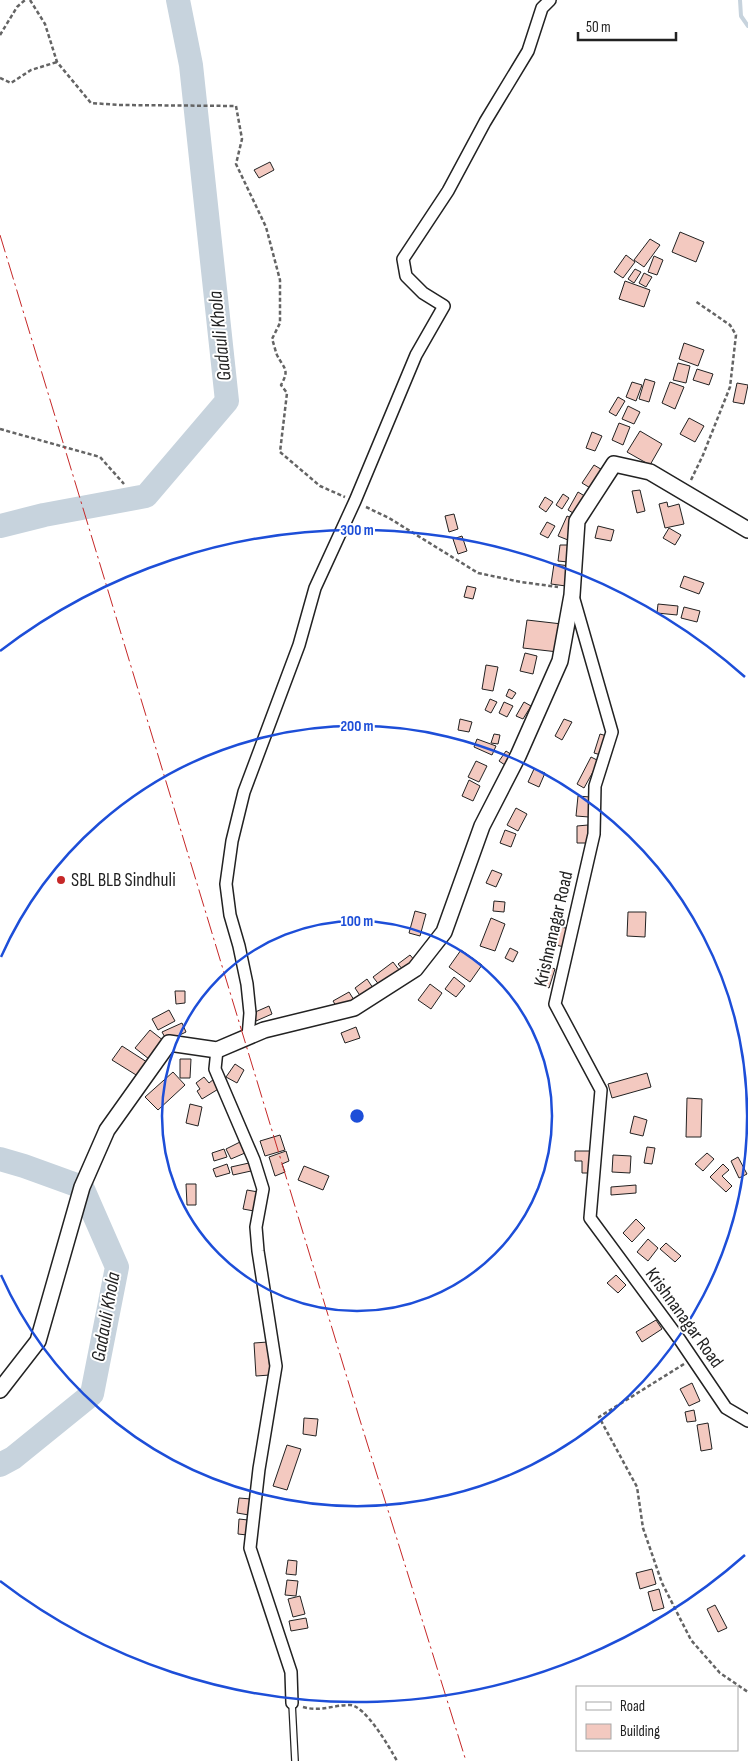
<svg xmlns="http://www.w3.org/2000/svg" width="748" height="1761" font-family="'Sofia Sans Condensed',sans-serif">
<style>
.lines{fill:none;stroke-linecap:round;stroke-linejoin:round}
.stream{stroke:#c7d3dd;stroke-width:4}
.river{stroke:#c7d3dd;stroke-width:24}
.building{fill:#f3c9c0;stroke:#222}
.service-casing{stroke:#222;stroke-width:8}
.minor-casing{stroke:#222;stroke-width:14}
.tertiary-casing{stroke:#222;stroke-width:18}
.path{stroke:#646464;stroke-width:2.5;stroke-dasharray:4 2.5;stroke-linecap:butt}
.service{stroke:#fff;stroke-width:5.5}
.minor{stroke:#fff;stroke-width:11}
.tertiary{stroke:#fff;stroke-width:15}
.power{stroke:#c62828;stroke-width:1;stroke-dasharray:18 4 2.5 4;stroke-linecap:butt}
.ring{fill:none;stroke:#1d4ed8;stroke-width:2.5}
.poi-dot{fill:#c62828;stroke:#fff;stroke-width:2}
.labels{text-anchor:middle;dominant-baseline:central;stroke-width:4;stroke-linejoin:round;paint-order:stroke}
.poi-label{font-size:19px;fill:#222;stroke:#fff;text-anchor:start}
.street-label{font-size:19px;fill:#222;stroke:#fff}
.water-label{font-size:20px;font-style:italic;fill:#222;stroke:#fff}
.centre{fill:#1d4ed8;stroke:#fff;stroke-width:2.5}
.ring-label{font-size:15px;text-anchor:middle;font-weight:bold;fill:#1d4ed8;stroke:#fff;stroke-width:4;stroke-linejoin:round;paint-order:stroke}
</style>
<rect width="100%" height="100%" fill="#fff"/>
<g class="lines">
<path class="stream" d="M 740,0 L 741,16 L 748,26"/>
<g class="river">
<path d="M 0,526 L 44,515 L 146,496 L 227,401 L 191,65 L 178,0"/>
<path d="M 0,1159 L 24,1166 L 82,1187 L 117,1267 L 92,1394 L 13,1458 L 0,1465"/>
</g>
</g>
<g class="building">
<path d="M 270,162 L 274,170 L 259,178 L 254,170 Z"/>
<path d="M 680,232 L 704,242 L 696,262 L 672,252 Z"/>
<path d="M 650,239 L 660,245 L 644,267 L 634,260 Z"/>
<path d="M 626,255 L 635,262 L 623,278 L 614,272 Z"/>
<path d="M 654,256 L 663,260 L 657,275 L 648,272 Z"/>
<path d="M 635,269 L 641,272 L 634,283 L 628,279 Z"/>
<path d="M 644,273 L 652,277 L 646,287 L 639,283 Z"/>
<path d="M 625,281 L 650,290 L 644,307 L 619,299 Z"/>
<path d="M 684,343 L 704,350 L 698,366 L 679,359 Z"/>
<path d="M 678,363 L 690,366 L 686,383 L 673,380 Z"/>
<path d="M 697,369 L 713,374 L 709,385 L 693,380 Z"/>
<path d="M 645,379 L 655,382 L 649,402 L 639,399 Z"/>
<path d="M 632,382 L 642,385 L 636,401 L 626,397 Z"/>
<path d="M 670,382 L 684,387 L 675,409 L 662,403 Z"/>
<path d="M 737,383 L 748,385 L 744,404 L 733,402 Z"/>
<path d="M 618,397 L 625,401 L 616,416 L 609,412 Z"/>
<path d="M 628,406 L 640,412 L 634,424 L 622,419 Z"/>
<path d="M 689,418 L 704,426 L 695,442 L 680,434 Z"/>
<path d="M 619,423 L 630,427 L 623,445 L 612,440 Z"/>
<path d="M 640,431 L 662,444 L 650,465 L 627,452 Z"/>
<path d="M 592,432 L 602,436 L 595,451 L 586,448 Z"/>
<path d="M 594,465 L 604,471 L 592,489 L 582,483 Z"/>
<path d="M 640,490 L 645,511 L 637,513 L 632,491 Z"/>
<path d="M 578,492 L 588,498 L 578,516 L 568,510 Z"/>
<path d="M 563,494 L 569,498 L 562,509 L 556,505 Z"/>
<path d="M 545,497 L 553,502 L 546,512 L 539,507 Z"/>
<path d="M 667,502 L 668,507 L 679,504 L 684,524 L 665,528 L 659,504 Z"/>
<path d="M 454,514 L 458,529 L 449,532 L 445,516 Z"/>
<path d="M 567,516 L 576,520 L 568,540 L 558,536 Z"/>
<path d="M 547,522 L 555,526 L 548,538 L 540,534 Z"/>
<path d="M 598,526 L 614,530 L 611,541 L 595,538 Z"/>
<path d="M 669,528 L 681,535 L 675,545 L 663,538 Z"/>
<path d="M 462,536 L 467,551 L 458,554 L 453,539 Z"/>
<path d="M 560,545 L 569,545 L 568,562 L 558,561 Z"/>
<path d="M 554,564 L 570,566 L 566,586 L 551,584 Z"/>
<path d="M 684,576 L 704,583 L 699,594 L 680,587 Z"/>
<path d="M 467,586 L 476,588 L 473,599 L 464,597 Z"/>
<path d="M 658,604 L 678,606 L 677,615 L 657,613 Z"/>
<path d="M 684,607 L 700,611 L 697,622 L 681,618 Z"/>
<path d="M 527,620 L 562,624 L 558,652 L 523,648 Z"/>
<path d="M 525,653 L 537,656 L 533,674 L 520,671 Z"/>
<path d="M 486,665 L 498,667 L 493,691 L 482,689 Z"/>
<path d="M 509,689 L 516,693 L 512,699 L 506,696 Z"/>
<path d="M 490,699 L 497,702 L 491,713 L 485,710 Z"/>
<path d="M 504,702 L 513,706 L 507,717 L 499,713 Z"/>
<path d="M 524,702 L 531,706 L 523,719 L 516,716 Z"/>
<path d="M 460,719 L 472,722 L 469,732 L 458,730 Z"/>
<path d="M 564,719 L 572,722 L 562,740 L 555,736 Z"/>
<path d="M 494,734 L 500,735 L 498,744 L 491,743 Z"/>
<path d="M 600,734 L 607,736 L 601,755 L 594,753 Z"/>
<path d="M 477,739 L 496,746 L 492,755 L 474,747 Z"/>
<path d="M 506,751 L 515,757 L 508,767 L 499,761 Z"/>
<path d="M 591,757 L 599,761 L 584,788 L 577,784 Z"/>
<path d="M 476,761 L 487,766 L 479,782 L 468,777 Z"/>
<path d="M 534,769 L 545,773 L 539,787 L 528,782 Z"/>
<path d="M 469,780 L 480,786 L 473,801 L 462,796 Z"/>
<path d="M 578,796 L 590,797 L 589,817 L 576,816 Z"/>
<path d="M 516,808 L 527,814 L 518,831 L 507,825 Z"/>
<path d="M 588,825 L 589,843 L 577,843 L 577,826 Z"/>
<path d="M 505,830 L 516,834 L 511,847 L 500,843 Z"/>
<path d="M 492,870 L 502,874 L 496,887 L 486,883 Z"/>
<path d="M 494,901 L 505,902 L 504,912 L 493,911 Z"/>
<path d="M 415,911 L 426,914 L 420,936 L 409,933 Z"/>
<path d="M 628,912 L 646,912 L 645,937 L 627,936 Z"/>
<path d="M 491,918 L 505,924 L 495,951 L 480,946 Z"/>
<path d="M 559,927 L 566,928 L 564,947 L 556,945 Z"/>
<path d="M 510,948 L 518,952 L 513,962 L 505,958 Z"/>
<path d="M 461,950 L 482,965 L 470,982 L 449,967 Z"/>
<path d="M 410,955 L 416,962 L 404,971 L 398,964 Z"/>
<path d="M 393,962 L 400,971 L 380,986 L 373,977 Z"/>
<path d="M 544,965 L 555,969 L 549,988 L 537,983 Z"/>
<path d="M 454,977 L 465,986 L 456,997 L 445,989 Z"/>
<path d="M 367,979 L 373,988 L 361,997 L 355,988 Z"/>
<path d="M 430,984 L 442,993 L 431,1009 L 418,1000 Z"/>
<path d="M 175,991 L 185,991 L 185,1003 L 176,1004 Z"/>
<path d="M 349,992 L 354,1000 L 338,1009 L 333,1001 Z"/>
<path d="M 269,1006 L 272,1014 L 256,1021 L 253,1013 Z"/>
<path d="M 169,1010 L 175,1021 L 158,1030 L 152,1019 Z"/>
<path d="M 182,1023 L 186,1032 L 167,1041 L 162,1032 Z"/>
<path d="M 356,1027 L 360,1038 L 345,1043 L 341,1033 Z"/>
<path d="M 150,1030 L 164,1041 L 149,1059 L 135,1048 Z"/>
<path d="M 122,1046 L 150,1064 L 141,1078 L 112,1060 Z"/>
<path d="M 180,1059 L 191,1059 L 190,1078 L 180,1078 Z"/>
<path d="M 235,1064 L 244,1070 L 237,1083 L 226,1077 Z"/>
<path d="M 173,1072 L 185,1085 L 158,1110 L 145,1097 Z"/>
<path d="M 647,1073 L 651,1087 L 612,1098 L 608,1084 Z"/>
<path d="M 204,1077 L 209,1083 L 214,1079 L 220,1088 L 202,1099 L 197,1091 L 200,1089 L 196,1083 Z"/>
<path d="M 687,1098 L 702,1099 L 701,1137 L 686,1137 Z"/>
<path d="M 190,1104 L 202,1107 L 198,1126 L 186,1123 Z"/>
<path d="M 634,1116 L 647,1120 L 643,1136 L 630,1133 Z"/>
<path d="M 280,1135 L 285,1150 L 265,1156 L 260,1141 Z"/>
<path d="M 240,1142 L 245,1153 L 231,1159 L 226,1149 Z"/>
<path d="M 647,1147 L 655,1148 L 652,1164 L 644,1163 Z"/>
<path d="M 224,1149 L 227,1157 L 214,1161 L 212,1153 Z"/>
<path d="M 286,1151 L 289,1161 L 282,1164 L 285,1172 L 275,1176 L 269,1157 Z"/>
<path d="M 575,1151 L 591,1151 L 591,1173 L 582,1173 L 582,1161 L 575,1161 Z"/>
<path d="M 707,1153 L 714,1159 L 703,1171 L 695,1164 Z"/>
<path d="M 613,1155 L 631,1156 L 630,1173 L 612,1172 Z"/>
<path d="M 738,1157 L 747,1174 L 739,1178 L 731,1161 Z"/>
<path d="M 249,1163 L 251,1171 L 233,1175 L 231,1167 Z"/>
<path d="M 227,1164 L 230,1173 L 216,1177 L 213,1169 Z"/>
<path d="M 723,1164 L 729,1170 L 722,1176 L 732,1186 L 726,1192 L 710,1177 Z"/>
<path d="M 304,1166 L 329,1176 L 323,1190 L 298,1180 Z"/>
<path d="M 186,1184 L 196,1184 L 196,1205 L 187,1205 Z"/>
<path d="M 636,1185 L 636,1193 L 611,1195 L 611,1187 Z"/>
<path d="M 247,1190 L 258,1192 L 254,1211 L 243,1209 Z"/>
<path d="M 636,1219 L 645,1228 L 632,1242 L 623,1233 Z"/>
<path d="M 648,1239 L 658,1248 L 648,1261 L 637,1252 Z"/>
<path d="M 666,1243 L 681,1256 L 675,1262 L 660,1249 Z"/>
<path d="M 616,1275 L 626,1285 L 618,1293 L 607,1283 Z"/>
<path d="M 656,1320 L 662,1329 L 642,1342 L 636,1332 Z"/>
<path d="M 268,1342 L 270,1375 L 256,1376 L 254,1343 Z"/>
<path d="M 692,1383 L 700,1401 L 689,1406 L 680,1389 Z"/>
<path d="M 694,1410 L 696,1421 L 687,1422 L 685,1412 Z"/>
<path d="M 304,1418 L 318,1419 L 316,1436 L 303,1434 Z"/>
<path d="M 708,1423 L 712,1449 L 701,1451 L 697,1425 Z"/>
<path d="M 287,1445 L 301,1449 L 287,1490 L 273,1486 Z"/>
<path d="M 239,1498 L 251,1499 L 249,1515 L 237,1513 Z"/>
<path d="M 239,1519 L 248,1520 L 247,1535 L 238,1534 Z"/>
<path d="M 288,1560 L 297,1561 L 296,1575 L 286,1574 Z"/>
<path d="M 652,1569 L 656,1584 L 640,1589 L 636,1573 Z"/>
<path d="M 287,1580 L 298,1581 L 296,1596 L 285,1595 Z"/>
<path d="M 659,1589 L 664,1608 L 653,1611 L 648,1592 Z"/>
<path d="M 300,1596 L 305,1614 L 293,1617 L 288,1599 Z"/>
<path d="M 715,1605 L 727,1628 L 718,1632 L 707,1609 Z"/>
<path d="M 306,1618 L 308,1628 L 291,1631 L 289,1621 Z"/>
</g>
<g class="lines">
<g class="service-casing">
<path id="service" d="M 292,1703 L 295,1761"/>
</g>
<g class="minor-casing">
<g id="minor">
<path d="M 573,596 L 612,732 L 595,786 L 594,834 L 555,1004 L 601,1090 L 590,1218 L 680,1340 L 726,1408 L 748,1421"/>
<path d="M 248,1037 L 250,1013 L 247,984 L 239,946 L 230,915 L 226,884 L 232,841 L 244,792 L 299,645 L 315,588 L 355,501 L 416,355 L 444,306 L 423,293 L 406,276 L 403,259 L 448,191 L 485,122 L 528,51 L 542,8 L 550,0"/>
<path d="M 217,1050 L 215,1069 L 254,1160 L 263,1189 L 256,1227 L 258,1251 L 276,1366 L 259,1469 L 250,1548 L 291,1672 L 292,1703"/>
</g>
</g>
<g class="tertiary-casing">
<path id="tertiary" d="M 0,1390 L 38,1341 L 82,1187 L 107,1130 L 169,1043 L 217,1050 L 264,1030 L 354,1008 L 415,969 L 444,932 L 482,826 L 518,756 L 560,661 L 572,595 L 577,521 L 614,464 L 650,472 L 748,530"/>
</g>
<g class="path">
<path d="M 30,0 L 45,24 L 57,62 L 91,103 L 119,105 L 236,106 L 242,139 L 236,164 L 266,227 L 280,280 L 280,323 L 272,339 C 274,344 275,350 277,355 C 284,369 290,369 281,385 L 287,393 L 280,452 L 320,486 L 345,497"/>
<path d="M 0,35 L 17,7 L 25,0"/>
<path d="M 0,78 L 11,83 L 31,70 L 57,62"/>
<path d="M 0,429 L 100,457 L 124,484"/>
<path d="M 691,480 L 703,455 L 730,387 L 736,335 L 730,325 L 695,301"/>
<path d="M 366,507 L 389,518 L 478,573 L 521,582 L 558,587"/>
<path d="M 684,1364 L 599,1417 L 637,1487 L 643,1528 L 662,1583 L 691,1640 L 720,1673 L 748,1692"/>
<path d="M 303,1707 C 320,1712 333,1705 350,1705 C 365,1705 390,1748 397,1761"/>
</g>
<use href="#service" class="service"/>
<use href="#minor" class="minor"/>
<use href="#tertiary" class="tertiary"/>
<path class="power" d="M 0,235 L 359,1417 L 466,1761"/>
</g>
<g class="ring">
<circle cx="357" cy="1116" r="195"/>
<path d="M1 957A390 390 0 1 1 1 1275"/>
<path d="M745 1555A586 586 0 0 1 0 1581M0 651A586 586 0 0 1 745 677"/>
</g>
<circle class="poi-dot" cx="61" cy="880" r="5"/>
<g class="labels">
<g class="poi-label">
<text x="71" y="880">SBL BLB Sindhuli</text>
</g>
<g class="street-label">
<text transform="translate(554 929) rotate(-77)">Krishnanagar Road</text>
<text transform="translate(684 1318) rotate(54)">Krishnanagar Road</text>
</g>
<g class="water-label">
<text transform="translate(220 336) rotate(-96)">Gadauli Khola</text>
<text transform="translate(106 1317) rotate(-80)">Gadauli Khola</text>
</g>
</g>
<circle cx="357" cy="1116" r="8" class="centre"/>
<g class="ring-label">
<text x="357" y="535">300 m</text>
<text x="357" y="731">200 m</text>
<text x="357" y="926">100 m</text>
</g>
<rect x="576" y="1686" width="162" height="65" fill="#ffffff" stroke="#a7a7a7"/>
<rect x="586" y="1702" width="25" height="8" fill="#ffffff" stroke="#a7a7a7"/>
<text x="620" y="1711" font-size="15" fill="#222222">Road</text>
<rect x="586" y="1724" width="25" height="15" fill="#f3c9c0" stroke="#a7a7a7"/>
<text x="620" y="1736" font-size="15" fill="#222222">Building</text>
<path d="M578 32v8h98v-8" fill="none" stroke="#222222" stroke-width="2.5"/>
<text x="586" y="32" font-size="15" fill="#222222" stroke="#ffffff" stroke-width="4" paint-order="stroke">50 m</text>
</svg>
